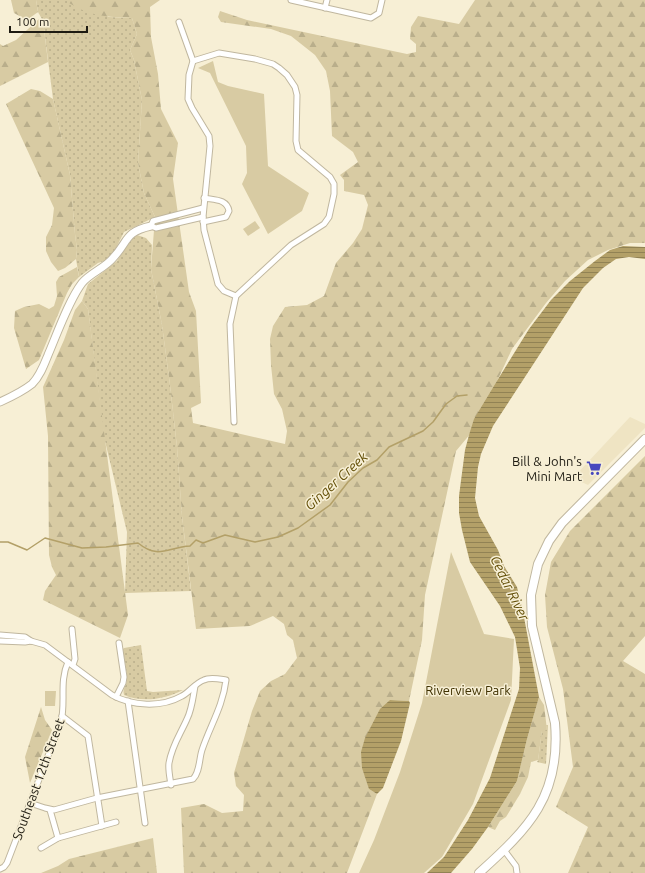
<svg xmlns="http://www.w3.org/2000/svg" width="645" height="873" font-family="Ubuntu,sans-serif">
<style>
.built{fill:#efe4c3}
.grass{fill:url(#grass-dots)}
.forest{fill:url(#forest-firs)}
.green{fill:#d8cba3}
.water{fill:url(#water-rules)}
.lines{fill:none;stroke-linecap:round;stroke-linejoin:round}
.stream{stroke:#b3a068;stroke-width:1.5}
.minor-casing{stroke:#c0b79f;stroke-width:7}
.tertiary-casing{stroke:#c0b79f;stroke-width:9}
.primary-casing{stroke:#c0b79f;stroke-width:10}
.minor{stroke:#fff;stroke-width:5}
.tertiary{stroke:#fff;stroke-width:7}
.primary{stroke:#fff;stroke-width:8}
.labels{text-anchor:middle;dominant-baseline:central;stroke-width:3;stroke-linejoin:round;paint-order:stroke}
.poi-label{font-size:13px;fill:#1e1b12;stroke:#f7efd5;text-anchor:end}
.park-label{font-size:13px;fill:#3f3101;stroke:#f7efd5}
.street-label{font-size:13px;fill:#1e1b12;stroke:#f7efd5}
.water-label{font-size:14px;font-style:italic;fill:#634f07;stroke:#f7efd5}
</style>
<defs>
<pattern id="grass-dots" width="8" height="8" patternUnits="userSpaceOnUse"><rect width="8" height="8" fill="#d8cba3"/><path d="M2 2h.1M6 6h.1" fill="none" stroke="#b9ae8b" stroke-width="1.8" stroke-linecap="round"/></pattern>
<pattern id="forest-firs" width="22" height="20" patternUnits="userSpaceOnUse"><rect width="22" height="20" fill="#d8cba3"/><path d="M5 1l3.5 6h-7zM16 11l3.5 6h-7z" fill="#b9ae8b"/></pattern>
<pattern id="water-rules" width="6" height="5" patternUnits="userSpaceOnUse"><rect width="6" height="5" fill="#b3a068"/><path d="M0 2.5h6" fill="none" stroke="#918254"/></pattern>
</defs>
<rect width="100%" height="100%" fill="#f7efd5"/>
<path class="built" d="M 630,417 L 645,424 L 645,428 L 588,485 L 573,478 Z"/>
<g class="grass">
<path d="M 36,0 L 69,0 L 109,17 L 132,18 L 137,34 L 130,50 L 134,60 L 142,100 L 138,163 L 144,193 L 155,217 L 124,232 L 115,250 L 107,260 L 98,263 L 79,277 L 76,259 L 77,250 L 75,234 L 70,175 L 53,99 L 43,21 L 38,12 Z"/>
<path d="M 137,235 L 146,238 L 152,245 L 151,269 L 162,325 L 170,385 L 177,447 L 182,516 L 191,591 L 125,593 L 127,532 L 104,437 L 88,309 L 82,301 L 88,284 L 117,261 L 130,241 Z"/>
<path d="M 141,645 L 147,691 L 153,692 L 183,690 C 166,699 142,703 124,695 C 122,689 127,685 127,679 C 127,669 124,659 123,649 L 124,648 Z"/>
<path d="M 546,725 L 548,725 L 546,764 L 537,762 L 538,760 L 542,730 L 547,730 Z"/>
</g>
<g class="forest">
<path d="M 11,0 L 36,0 L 38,12 L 27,20 L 14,13 Z"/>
<path d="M 68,0 L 160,0 L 150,7 L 151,37 L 158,74 L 161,109 L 178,143 L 173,179 L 189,292 L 196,311 L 201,403 L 191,408 L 193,423 L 285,444 L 287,431 L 282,409 L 274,394 L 271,365 L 270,339 L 273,326 L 285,307 L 307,305 L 324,296 L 336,263 L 353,243 L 362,229 L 368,205 L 364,195 L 344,191 L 344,180 L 340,175 L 358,162 L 353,152 L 332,136 L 330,91 L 326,71 L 315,55 L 291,36 L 271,29 L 221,22 L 218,17 L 220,11 L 247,20 L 407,54 L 416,52 L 416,44 L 410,39 L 411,27 L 418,16 L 459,24 L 475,0 L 645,0 L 645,243 L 630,243 L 608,250 L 588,260 L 565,281 L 546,303 L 512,349 L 476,427 L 456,451 L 425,595 L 422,640 L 409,701 L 390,700 L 369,789 L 377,794 L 347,873 L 184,873 L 181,808 L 204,804 L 222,813 L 243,811 L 244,795 L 236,786 L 234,773 L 252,711 L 260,691 L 271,681 L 285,674 L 297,658 L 293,640 L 287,635 L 284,624 L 273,616 L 250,626 L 196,629 L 182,516 L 177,447 L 170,385 L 162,325 L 151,269 L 155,217 L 144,193 L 138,163 L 142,100 L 134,60 L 130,50 L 137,34 L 132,18 C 106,17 91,16 69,3 Z"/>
<path d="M 39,19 L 43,21 L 48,62 L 0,86 L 0,44 L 3,46 L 16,40 Z"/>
<path d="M 31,89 L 40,91 L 53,99 L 70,175 L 75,234 L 77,250 L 76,259 L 65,268 L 58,271 L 51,262 L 46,251 L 46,237 L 52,225 L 54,208 L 6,104 Z"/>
<path d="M 77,267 L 79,277 L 72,284 L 67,293 L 39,360 L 26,369 L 14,328 L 15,311 L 24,307 L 39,304 L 49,309 L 54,306 L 57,296 L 56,282 L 59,277 Z"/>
<path d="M 82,301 L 88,309 L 128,615 L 120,638 L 43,600 L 45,591 L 56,575 L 52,567 L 49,555 L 48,436 L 43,387 L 64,340 L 75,310 Z"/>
<path d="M 645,456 L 645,636 L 623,661 L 645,674 L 645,873 L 568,873 L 588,827 L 556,807 L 573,767 L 563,689 L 547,627 L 545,595 L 551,562 L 570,531 Z"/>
<path d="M 539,697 L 544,705 L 547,730 L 542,731 L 538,760 L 531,762 L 528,777 L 520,794 L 506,817 L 500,821 L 495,830 L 488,827 L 517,781 L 527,739 Z"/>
<path d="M 41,707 L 45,720 L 52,730 L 30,783 L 25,757 Z"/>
<path d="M 153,838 L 157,873 L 41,873 L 58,866 L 69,859 Z"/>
</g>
<g class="green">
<path d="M 213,61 L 218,82 L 228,86 L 264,94 L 268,166 L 309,193 L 302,211 L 268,234 L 242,184 L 247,173 L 246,146 L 210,73 L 198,68 Z"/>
<path d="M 255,221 L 260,228 L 248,236 L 243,229 Z"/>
<path d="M 451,552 L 484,634 L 514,639 L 511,700 L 473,804 L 442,857 L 424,873 L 359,873 L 374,840 L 400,772 L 422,703 Z"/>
<path d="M 45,691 L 56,691 L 55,706 L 45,706 Z"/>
</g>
<g class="water">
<path d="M 623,246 L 645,247 L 645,259 L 629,257 L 616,259 L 603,268 L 583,288 L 493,426 L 481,454 L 478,467 L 475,498 L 479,516 L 498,550 L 504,566 L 517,587 L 523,612 L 539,697 L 527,739 L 517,781 L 488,827 L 472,849 L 451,873 L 427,873 L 444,857 L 468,820 L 490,778 L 519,689 L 520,668 L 515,637 L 500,606 L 470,562 L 462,530 L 459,513 L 459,496 L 465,450 L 469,435 L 474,419 L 500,376 L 529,329 L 551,300 L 570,281 L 595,261 L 610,250 Z"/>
<path d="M 390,700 L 409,701 L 410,703 L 401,741 L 383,788 L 377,794 L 369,789 L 362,768 L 361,752 L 365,738 L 380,709 Z"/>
</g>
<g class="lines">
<path class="stream" d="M 0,542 L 8,542 L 27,550 L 45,538 L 82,548 L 106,547 L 138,543 C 159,560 168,547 190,546 L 196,540 L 203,543 L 225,535 L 255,542 L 278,537 L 298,528 L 330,505 L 348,482 L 363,468 L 377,460 L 389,447 L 423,431 L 433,422 L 446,404 L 457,396 L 467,395"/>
<g class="minor-casing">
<g id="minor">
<path d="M 291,0 L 371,18 L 379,13 L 382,0"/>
<path d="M 325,8 L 327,0"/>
<path d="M 179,22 L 193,61 L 189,75 L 188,99 L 192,108 L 209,136 L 210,146 L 203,217 L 204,230 L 218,284 L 224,291 L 236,296"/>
<path d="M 193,61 L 219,53 L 255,59 L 273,64 L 279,68 L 287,75 L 295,87 L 297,95 L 296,141 L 298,150 L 330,177 L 334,184 L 334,194 L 329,217 L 324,224 L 291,245 L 236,296 L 230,324 L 234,422"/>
<path d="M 203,217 L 156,228 L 151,226 L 153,221 L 203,208"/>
<path d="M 203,222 L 226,217 L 229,211 C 227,199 215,200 204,198"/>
<path d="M 72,629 L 75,659 L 73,665"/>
<path d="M 0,635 L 25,637 L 31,641"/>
<path d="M 0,641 L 25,642 L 31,641 L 45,645 L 112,695 C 132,706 161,708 182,696 C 190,692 195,683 204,680 C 210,677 219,679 226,680 C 223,706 210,726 202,750 C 199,759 200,772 193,779 L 97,798 L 54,810 L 45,808 L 30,803"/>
<path d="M 116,697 L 123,683 L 124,677 L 119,643"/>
<path d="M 128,701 L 145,823"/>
<path d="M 62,716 L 88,736 L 102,826"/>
<path d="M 171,785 C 170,778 168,769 169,763 C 172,745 180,735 187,719 C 192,709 193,697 195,686"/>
<path d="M 50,810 L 58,838"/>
<path d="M 41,848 L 58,838 L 116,822"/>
<path d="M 504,850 L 516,866 L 517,873"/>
<path d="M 0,869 L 4,867 L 7,863 L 61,722 C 66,702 59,682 68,662"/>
</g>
</g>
<g class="tertiary-casing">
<path id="tertiary" d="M 0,402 C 11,397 22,392 32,384 C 40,376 44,365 48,355 C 57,334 69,300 82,283 C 90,273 105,268 113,258 C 129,241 124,232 151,226"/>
</g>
<g class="primary-casing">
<path id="primary" d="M 479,873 C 529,828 561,796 555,723 L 532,626 L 531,595 L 538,564 L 549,541 L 562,523 L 645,439"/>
</g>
<use href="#minor" class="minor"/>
<use href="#tertiary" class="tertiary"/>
<use href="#primary" class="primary"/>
</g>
<defs>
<g id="supermarket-bare" transform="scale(1.2)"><path d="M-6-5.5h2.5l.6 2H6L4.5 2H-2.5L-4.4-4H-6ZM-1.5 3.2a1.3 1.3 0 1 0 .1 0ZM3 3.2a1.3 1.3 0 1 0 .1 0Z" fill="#4848be" stroke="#f7efd5" stroke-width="2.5" paint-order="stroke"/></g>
</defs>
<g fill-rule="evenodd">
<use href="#supermarket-bare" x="594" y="468"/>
</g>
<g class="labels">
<g class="poi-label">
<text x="582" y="461">Bill &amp; John's<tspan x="582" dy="15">Mini Mart</tspan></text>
</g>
<g class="park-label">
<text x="468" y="690">Riverview Park</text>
</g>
<g class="street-label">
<text transform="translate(38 779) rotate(-70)">Southeast 12th Street</text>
</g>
<g class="water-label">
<text transform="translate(336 481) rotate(-42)">Ginger Creek</text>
<text transform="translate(510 588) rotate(64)">Cedar River</text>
</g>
</g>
<path d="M10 26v6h77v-6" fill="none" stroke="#1e1b12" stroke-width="2"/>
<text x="16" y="26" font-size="12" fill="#1e1b12" stroke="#f7efd5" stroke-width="3" paint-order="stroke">100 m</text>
</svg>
